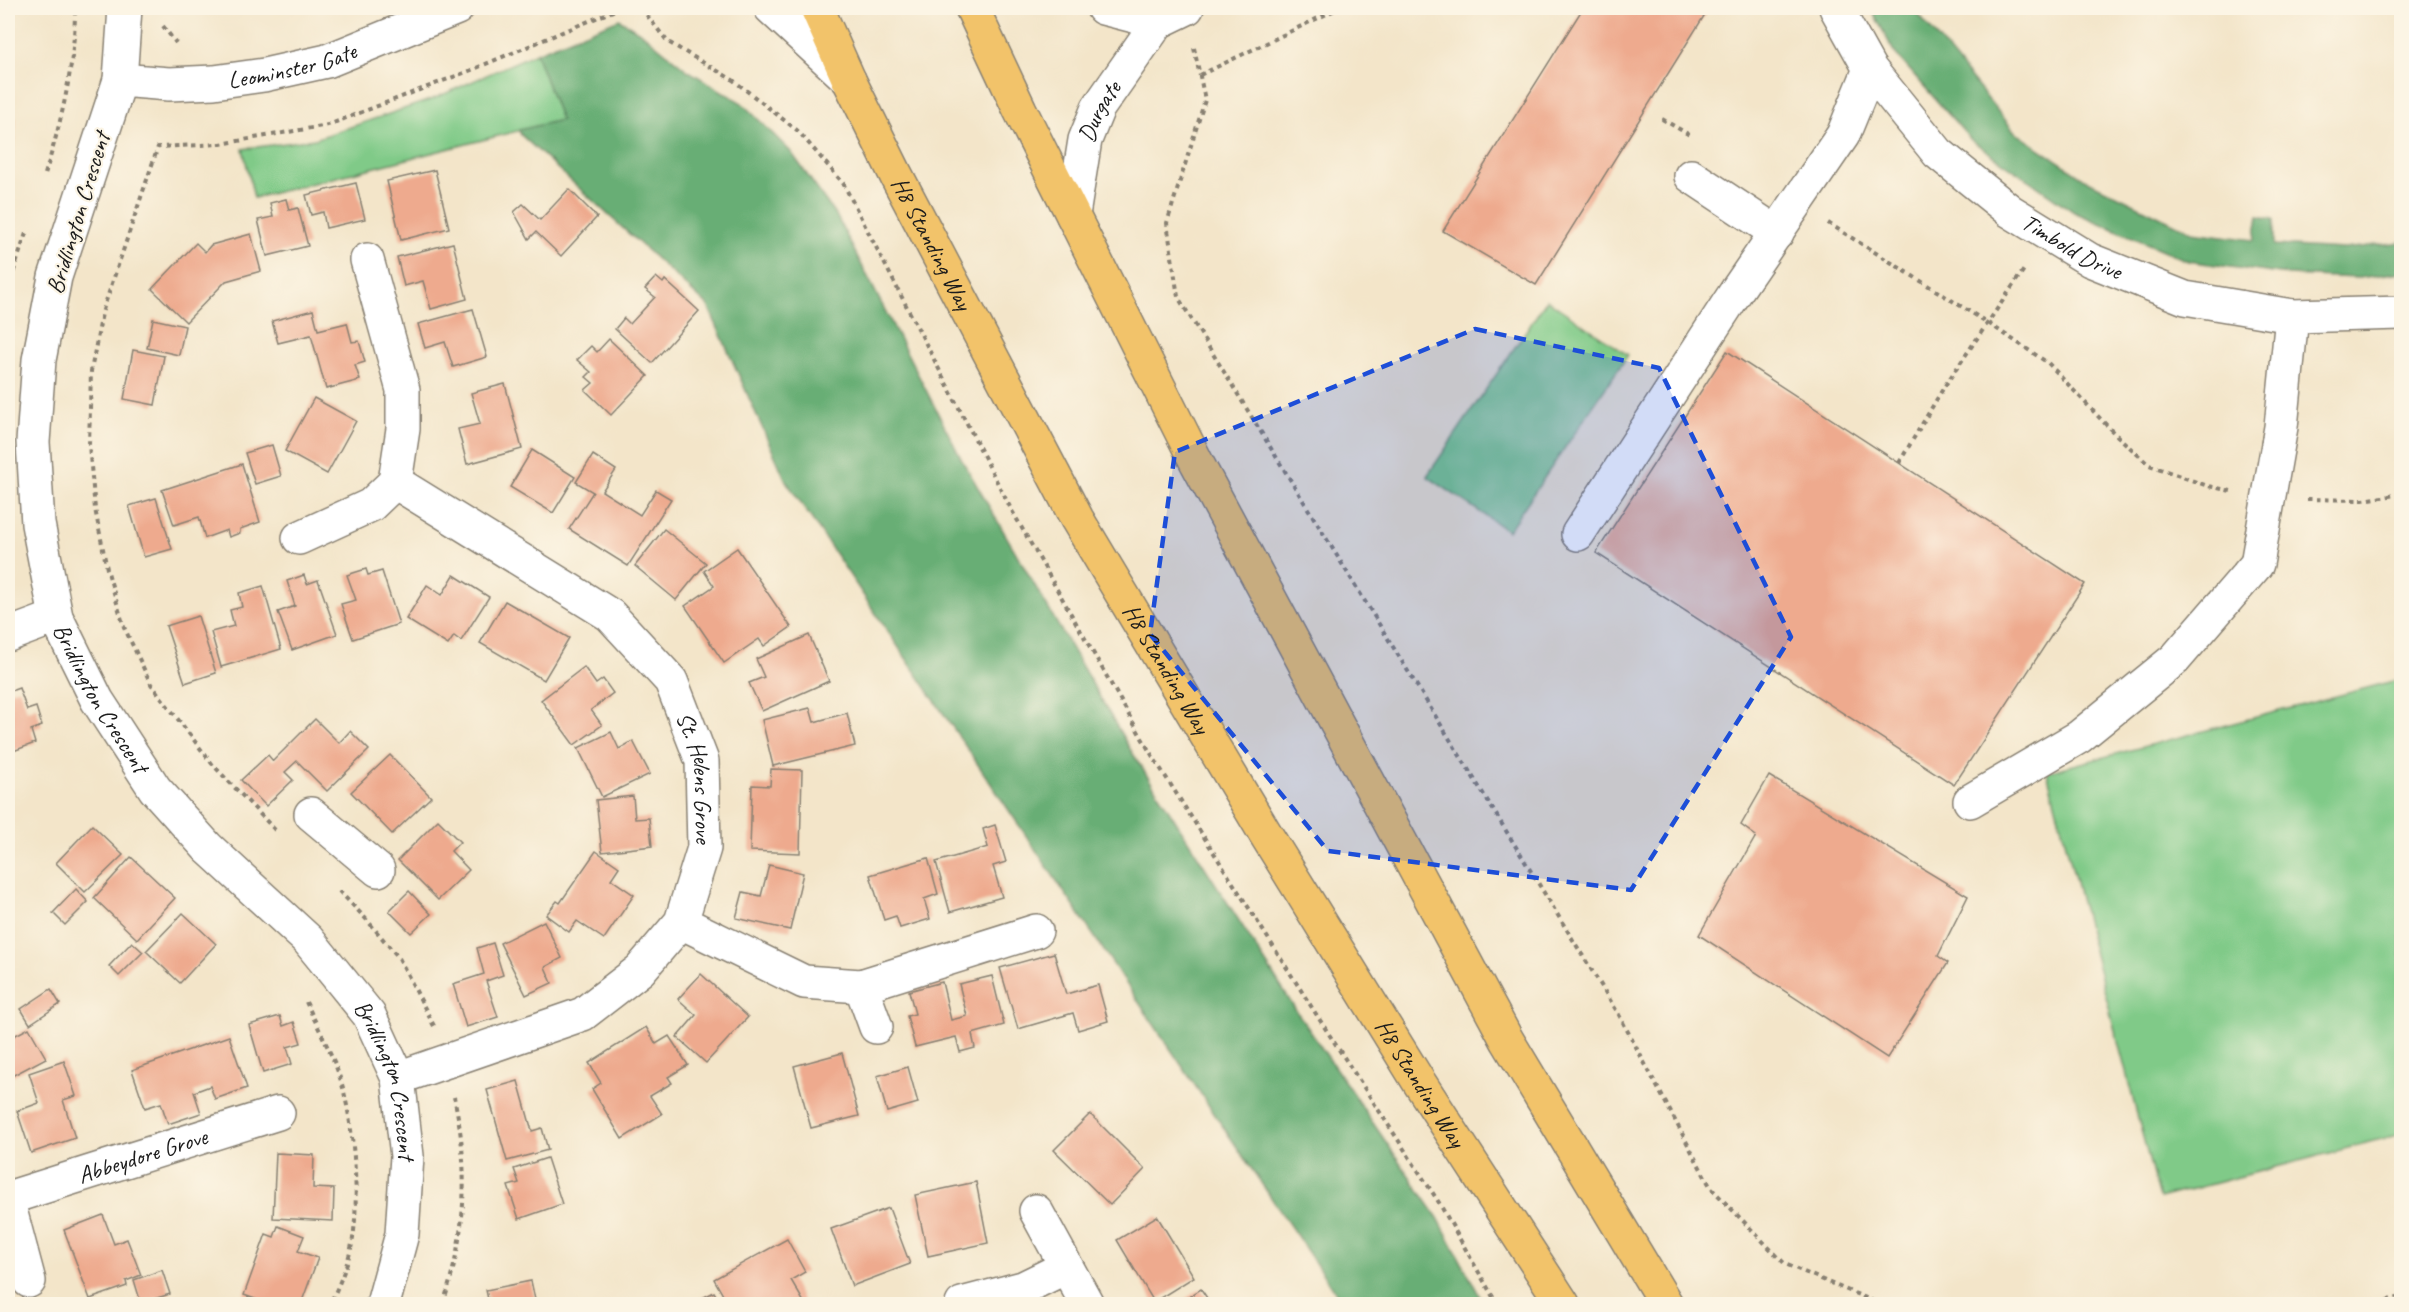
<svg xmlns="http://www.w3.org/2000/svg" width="2409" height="1312" font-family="Caveat,sans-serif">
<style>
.green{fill:#80ca88;stroke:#4e7352;stroke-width:1.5}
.forest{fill:#68ae74;stroke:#426548;stroke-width:1.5}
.building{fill:#eeaa8e}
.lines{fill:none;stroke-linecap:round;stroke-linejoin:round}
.minor-casing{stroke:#888072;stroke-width:36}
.highway-casing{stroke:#888072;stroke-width:36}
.path{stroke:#888072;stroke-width:4;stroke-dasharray:4.5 4.5;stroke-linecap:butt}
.minor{stroke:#fff;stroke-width:33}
.highway{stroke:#f2c36a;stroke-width:33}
.marked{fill:#1d4ed8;fill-opacity:0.2;stroke:#1d4ed8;stroke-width:4.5;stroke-dasharray:12 8;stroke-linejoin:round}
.labels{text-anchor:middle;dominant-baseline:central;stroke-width:4.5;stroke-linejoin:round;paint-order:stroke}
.street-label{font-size:24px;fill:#1c1c1c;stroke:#fcf5e5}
</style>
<rect width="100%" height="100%" fill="#fcf5e5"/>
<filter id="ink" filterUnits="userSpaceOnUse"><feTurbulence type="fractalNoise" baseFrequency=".0167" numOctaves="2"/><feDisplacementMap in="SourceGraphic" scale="12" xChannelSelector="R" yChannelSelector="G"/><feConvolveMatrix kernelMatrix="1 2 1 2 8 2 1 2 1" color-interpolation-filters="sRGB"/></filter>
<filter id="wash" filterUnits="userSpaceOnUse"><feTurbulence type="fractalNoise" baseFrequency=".008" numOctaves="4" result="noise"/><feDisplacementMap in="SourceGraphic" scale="24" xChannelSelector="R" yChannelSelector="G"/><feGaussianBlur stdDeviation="1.35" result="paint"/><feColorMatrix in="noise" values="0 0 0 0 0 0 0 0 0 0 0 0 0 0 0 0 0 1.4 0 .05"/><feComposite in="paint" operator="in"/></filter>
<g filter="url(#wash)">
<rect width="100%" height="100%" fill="#f3e5c9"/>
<g class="green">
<path d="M 536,53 L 561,120 L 254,198 L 243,149 L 315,139 L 433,99 Z"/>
<path d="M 1547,300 L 1628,355 L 1508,531 L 1427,476 Z"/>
<path d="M 2401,679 L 2401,1134 L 2159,1198 L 2047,772 Z"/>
</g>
<g class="forest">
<path d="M 1871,8 L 1913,8 L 2015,132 L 2088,181 L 2192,232 L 2254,240 L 2258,216 L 2274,219 L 2274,245 L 2344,249 L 2401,242 L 2401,272 L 2359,278 L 2287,275 L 2188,261 L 2074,212 L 1971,140 L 1894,52 Z"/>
<path d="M 619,19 L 643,34 L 687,70 L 742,103 L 791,152 L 837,217 L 962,460 L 1130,749 L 1297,1012 L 1438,1218 L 1484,1304 L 1343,1304 L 786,481 L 708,306 L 521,135 L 519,130 L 561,120 L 536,53 Z"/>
</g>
<g id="blocks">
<g class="building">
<path d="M 1583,8 L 1709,8 L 1536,285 L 1443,231 Z"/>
<path d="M 8,118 L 16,118 L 13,155 L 8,154 Z"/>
<path d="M 435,170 L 449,228 L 401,240 L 387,181 Z"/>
<path d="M 356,183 L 365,219 L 326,228 L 323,212 L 311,215 L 306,195 Z"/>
<path d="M 569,189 L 597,217 L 561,256 L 536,232 L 529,239 L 514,212 L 523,204 L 540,220 Z"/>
<path d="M 286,199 L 289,210 L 298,208 L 308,246 L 267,256 L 258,220 L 273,217 L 270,203 Z"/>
<path d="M 251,234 L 261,271 L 226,281 L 186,322 L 152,289 L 196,243 L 205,252 L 211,245 Z"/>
<path d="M 453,243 L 467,299 L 431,309 L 423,281 L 404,286 L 397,257 Z"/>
<path d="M 656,277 L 663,283 L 665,280 L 699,311 L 652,363 L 615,329 L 624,318 L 630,324 L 655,297 L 645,289 Z"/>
<path d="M 473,309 L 487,357 L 453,367 L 445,342 L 425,348 L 418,324 Z"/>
<path d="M 313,310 L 318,330 L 347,323 L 352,342 L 359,341 L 365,362 L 355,365 L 360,380 L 326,389 L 311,335 L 278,343 L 272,321 Z"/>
<path d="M 153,319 L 185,326 L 179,355 L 147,348 Z"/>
<path d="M 609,339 L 648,376 L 611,415 L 585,390 L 593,383 L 586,377 L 591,372 L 577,360 L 591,346 L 597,352 Z"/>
<path d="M 133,350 L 164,356 L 155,405 L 124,399 Z"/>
<path d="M 1727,351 L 2085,584 L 1954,785 L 1596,553 Z"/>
<path d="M 505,384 L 522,449 L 467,464 L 458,429 L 480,424 L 471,393 Z"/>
<path d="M 314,398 L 356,421 L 327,474 L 285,451 Z"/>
<path d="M 272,445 L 281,476 L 255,484 L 245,453 Z"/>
<path d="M 532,450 L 575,477 L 553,513 L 510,487 Z"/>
<path d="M 593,455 L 616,470 L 602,491 L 640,515 L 656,490 L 671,499 L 628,566 L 569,529 L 593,492 L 576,482 Z"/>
<path d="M 242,464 L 260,522 L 240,529 L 240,533 L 229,537 L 227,530 L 205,538 L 199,517 L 174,525 L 162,490 Z"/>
<path d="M 156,498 L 172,549 L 144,557 L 129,506 Z"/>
<path d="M 664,529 L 706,563 L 676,600 L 635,566 Z"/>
<path d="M 737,548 L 791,627 L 764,646 L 759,639 L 724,663 L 685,606 L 714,586 L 704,571 Z"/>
<path d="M 366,569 L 368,575 L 382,571 L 399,624 L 353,639 L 341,604 L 356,600 L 347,575 Z"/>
<path d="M 304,575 L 307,584 L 318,580 L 337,634 L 292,650 L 278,612 L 295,606 L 287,581 Z"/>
<path d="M 454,575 L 489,597 L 461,641 L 454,636 L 448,645 L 406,619 L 427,585 L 442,595 Z"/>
<path d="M 263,586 L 281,649 L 221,667 L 211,632 L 234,626 L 230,610 L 242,607 L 239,593 Z"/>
<path d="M 505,601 L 569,638 L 544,680 L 480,643 Z"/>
<path d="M 198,616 L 216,673 L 185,683 L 166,626 Z"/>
<path d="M 809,635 L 829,681 L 762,711 L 749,683 L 764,677 L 756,659 Z"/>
<path d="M 584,667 L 596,684 L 603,679 L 613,693 L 591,710 L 602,725 L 574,745 L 541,700 Z"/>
<path d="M 19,688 L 27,710 L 36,707 L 42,726 L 31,730 L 35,743 L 8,753 L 8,692 Z"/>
<path d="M 810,708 L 814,722 L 847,713 L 855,746 L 773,766 L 762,720 Z"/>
<path d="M 315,719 L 339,743 L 350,731 L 369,750 L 327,791 L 297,761 L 285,772 L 293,780 L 266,806 L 241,780 L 268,755 L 273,761 Z"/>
<path d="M 611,732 L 619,749 L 633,741 L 650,774 L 602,797 L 578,748 Z"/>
<path d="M 390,755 L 431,797 L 392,834 L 351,792 Z"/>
<path d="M 771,769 L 802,770 L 800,853 L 750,851 L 752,785 L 770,786 Z"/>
<path d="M 1769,776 L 1968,896 L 1938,956 L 1948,963 L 1887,1058 L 1699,935 L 1756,836 L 1741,825 Z"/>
<path d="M 633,796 L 635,819 L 649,818 L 652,846 L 602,852 L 596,800 Z"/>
<path d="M 438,820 L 460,842 L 451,851 L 469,870 L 438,900 L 398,860 Z"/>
<path d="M 92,825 L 123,855 L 85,892 L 56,863 Z"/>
<path d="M 995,825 L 1006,862 L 993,866 L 1002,897 L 950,912 L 936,862 L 988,847 L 983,829 Z"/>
<path d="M 596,851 L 619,867 L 611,879 L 634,895 L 604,939 L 577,921 L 569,932 L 546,915 L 557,901 L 560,903 Z"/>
<path d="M 131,857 L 175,898 L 137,939 L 94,898 Z"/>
<path d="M 928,858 L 938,894 L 924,899 L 930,919 L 900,928 L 896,916 L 884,920 L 870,875 Z"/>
<path d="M 769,865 L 803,873 L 790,930 L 736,918 L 743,892 L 761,896 Z"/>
<path d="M 76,889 L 88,902 L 65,925 L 53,913 Z"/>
<path d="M 409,891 L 431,914 L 411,933 L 389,911 Z"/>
<path d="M 183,913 L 216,944 L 180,983 L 146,951 Z"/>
<path d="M 544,921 L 562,958 L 545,967 L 552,983 L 526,995 L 500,943 Z"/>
<path d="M 132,942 L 143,952 L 119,976 L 109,966 Z"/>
<path d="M 493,943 L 503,975 L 486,981 L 498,1017 L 466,1027 L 453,984 L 484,974 L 477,948 Z"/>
<path d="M 1054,953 L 1066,994 L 1098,985 L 1108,1021 L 1078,1030 L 1073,1013 L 1018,1029 L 1000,968 Z"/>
<path d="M 701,974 L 748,1017 L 706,1063 L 677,1037 L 696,1015 L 678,999 Z"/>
<path d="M 992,976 L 1004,1025 L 972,1034 L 975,1048 L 960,1052 L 956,1037 L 915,1047 L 907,1016 L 915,1014 L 909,991 L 942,982 L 951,1020 L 967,1016 L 959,984 Z"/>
<path d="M 51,989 L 60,1004 L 30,1024 L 21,1009 Z"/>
<path d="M 280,1016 L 283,1026 L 294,1022 L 301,1043 L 287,1047 L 292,1064 L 263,1073 L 249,1025 Z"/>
<path d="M 646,1027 L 656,1044 L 669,1036 L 688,1065 L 668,1077 L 672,1083 L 650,1096 L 662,1114 L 622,1139 L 592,1089 L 601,1083 L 589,1063 Z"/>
<path d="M 29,1028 L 46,1058 L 8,1078 L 8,1039 Z"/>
<path d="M 229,1036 L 247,1088 L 215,1099 L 210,1086 L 194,1092 L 201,1113 L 168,1124 L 161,1103 L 145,1108 L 132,1070 Z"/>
<path d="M 842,1053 L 859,1116 L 811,1128 L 794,1066 Z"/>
<path d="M 64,1061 L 76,1096 L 63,1100 L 75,1138 L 31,1153 L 17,1111 L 39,1103 L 29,1073 Z"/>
<path d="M 908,1067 L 918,1103 L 887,1112 L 877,1076 Z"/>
<path d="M 518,1081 L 532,1131 L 542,1128 L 548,1150 L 507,1161 L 487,1090 Z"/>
<path d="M 1090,1114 L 1145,1169 L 1110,1205 L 1054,1150 Z"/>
<path d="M 276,1153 L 314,1155 L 313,1188 L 334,1189 L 333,1221 L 273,1218 Z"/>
<path d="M 547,1158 L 562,1204 L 519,1219 L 508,1186 L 519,1183 L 514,1169 Z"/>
<path d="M 976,1182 L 988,1243 L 928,1256 L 915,1195 Z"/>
<path d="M 889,1208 L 910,1264 L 852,1286 L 831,1229 Z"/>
<path d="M 103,1215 L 114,1244 L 127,1239 L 141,1275 L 126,1281 L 127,1286 L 90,1299 L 64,1230 Z"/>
<path d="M 1157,1216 L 1194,1277 L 1154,1302 L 1117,1240 Z"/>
<path d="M 278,1226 L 304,1236 L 298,1251 L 318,1258 L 301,1304 L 269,1304 L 244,1295 L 266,1234 L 274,1237 Z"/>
<path d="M 787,1239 L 805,1272 L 791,1280 L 805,1304 L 728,1304 L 714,1279 Z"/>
<path d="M 162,1270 L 170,1294 L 141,1303 L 134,1280 Z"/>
<path d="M 531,1281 L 536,1304 L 489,1304 L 486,1290 Z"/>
<path d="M 1201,1289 L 1211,1304 L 1177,1304 Z"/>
<path d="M 714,1292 L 721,1304 L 690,1304 Z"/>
</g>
</g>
</g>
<g filter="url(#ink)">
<use href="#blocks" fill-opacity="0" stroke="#888072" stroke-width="1.5"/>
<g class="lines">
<g class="minor-casing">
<g id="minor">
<path id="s1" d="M 125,8 L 120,80 L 55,277 L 39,360 L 33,442 L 38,524 L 56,617 L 97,700 L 155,789 L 208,848 L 308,940 L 369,1015 L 398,1078 L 407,1156 L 402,1234 L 383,1304"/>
<path d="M 771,8 L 849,80"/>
<path d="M 1103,8 L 1158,22"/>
<path id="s2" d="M 1836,8 L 1870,69 L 1938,153 L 2010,211 L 2090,260 L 2185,298 L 2292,316 L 2402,313"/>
<path id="s3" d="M 120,80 L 169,84 L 214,82 L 264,75 L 327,61 L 457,8"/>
<path d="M 1691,176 L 1777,233"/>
<path id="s4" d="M 1073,215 L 1085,140 L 1098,108 L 1158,22 L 1187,8"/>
<path id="s5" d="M 395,482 L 610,615 L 671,681 L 702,761 L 704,848 L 681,922 L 640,970 L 583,1014 L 398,1078"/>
<path d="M 1578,534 L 1737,290 L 1843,135 L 1870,69"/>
<path d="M 299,538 L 371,505 L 395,482 L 403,429 L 403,390 L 367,260"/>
<path d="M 8,635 L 56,617"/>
<path d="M 1970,801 L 2079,737 L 2175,659 L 2257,564 L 2281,427 L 2292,316"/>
<path d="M 311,814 L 378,870"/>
<path d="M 681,922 L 804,982 L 861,986 L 1036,931"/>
<path d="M 861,986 L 876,1027"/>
<path id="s6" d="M 8,1198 L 278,1113"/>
<path d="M 8,1202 L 29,1281"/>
<path d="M 1036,1211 L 1087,1304"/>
<path d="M 962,1304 L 1023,1288 L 1066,1267"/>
</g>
</g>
<g class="highway-casing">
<g id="highway">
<path id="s7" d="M 817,8 L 849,80 L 896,175 L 1077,519 L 1265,833 L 1419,1082 L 1563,1304"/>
<path d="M 972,8 L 1020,110 L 1197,463 L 1507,1040 L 1666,1304"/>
</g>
</g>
<g class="path">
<path d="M 641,8 L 668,42 L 733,80 L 798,131 L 843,183 L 1011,509 L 1150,752 L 1323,1025 L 1438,1201 L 1497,1304"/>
<path d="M 163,26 L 176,43"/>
<path d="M 1194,48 L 1205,100 L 1167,223 L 1178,297 L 1618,1013 L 1711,1188 L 1785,1264 L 1880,1304"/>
<path d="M 1200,75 L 1339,8"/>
<path d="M 1662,119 L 1693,137"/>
<path d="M 45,174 C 62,120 75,64 75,8"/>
<path d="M 1828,223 L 1988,323 L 2048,363 L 2111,430 L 2149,465 L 2208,486 L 2231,491"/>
<path d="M 8,289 L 27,230"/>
<path d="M 1899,463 L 1944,387 L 2025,268"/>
<path d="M 2307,499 L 2363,500 L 2402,494"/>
<path d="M 275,830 L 213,765 L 151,684 L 124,627 L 107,569 L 95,509 L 89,445 L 91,371 L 102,313 L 158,147 L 221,144 L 328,125 L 469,71 L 620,8"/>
<path d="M 339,891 L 366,919 L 399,958 L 434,1026"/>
<path d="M 306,1002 C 319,1030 337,1062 344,1092 C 354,1133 360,1202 352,1244 C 348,1264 339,1285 330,1304"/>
<path d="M 443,1304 C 466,1235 470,1169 454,1097"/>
<path d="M 2369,1304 L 2402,1297"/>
</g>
<use href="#minor" class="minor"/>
<use href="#highway" class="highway"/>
</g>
</g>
<path class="marked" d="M 1475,329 L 1659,368 L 1791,637 L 1631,890 L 1328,851 L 1150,634 L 1175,452 Z"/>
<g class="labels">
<g class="street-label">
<text stroke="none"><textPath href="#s3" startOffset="174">Leominster Gate</textPath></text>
<text stroke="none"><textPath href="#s4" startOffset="108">Durgate</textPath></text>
<text transform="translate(78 213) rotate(-73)">Bridlington Crescent</text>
<text stroke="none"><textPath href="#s7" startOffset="262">H8 Standing Way</textPath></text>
<text stroke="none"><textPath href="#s2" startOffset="342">Timbold Drive</textPath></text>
<text stroke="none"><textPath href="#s7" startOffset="748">H8 Standing Way</textPath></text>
<text stroke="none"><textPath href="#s1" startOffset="716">Bridlington Crescent</textPath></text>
<text stroke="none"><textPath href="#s5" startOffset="444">St. Helens Grove</textPath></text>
<text stroke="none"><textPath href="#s1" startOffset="1202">Bridlington Crescent</textPath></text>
<text stroke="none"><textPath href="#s7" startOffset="1234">H8 Standing Way</textPath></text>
<text stroke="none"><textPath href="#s6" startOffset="141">Abbeydore Grove</textPath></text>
</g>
</g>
<rect width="2409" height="1312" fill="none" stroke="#fcf5e5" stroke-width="30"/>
</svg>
